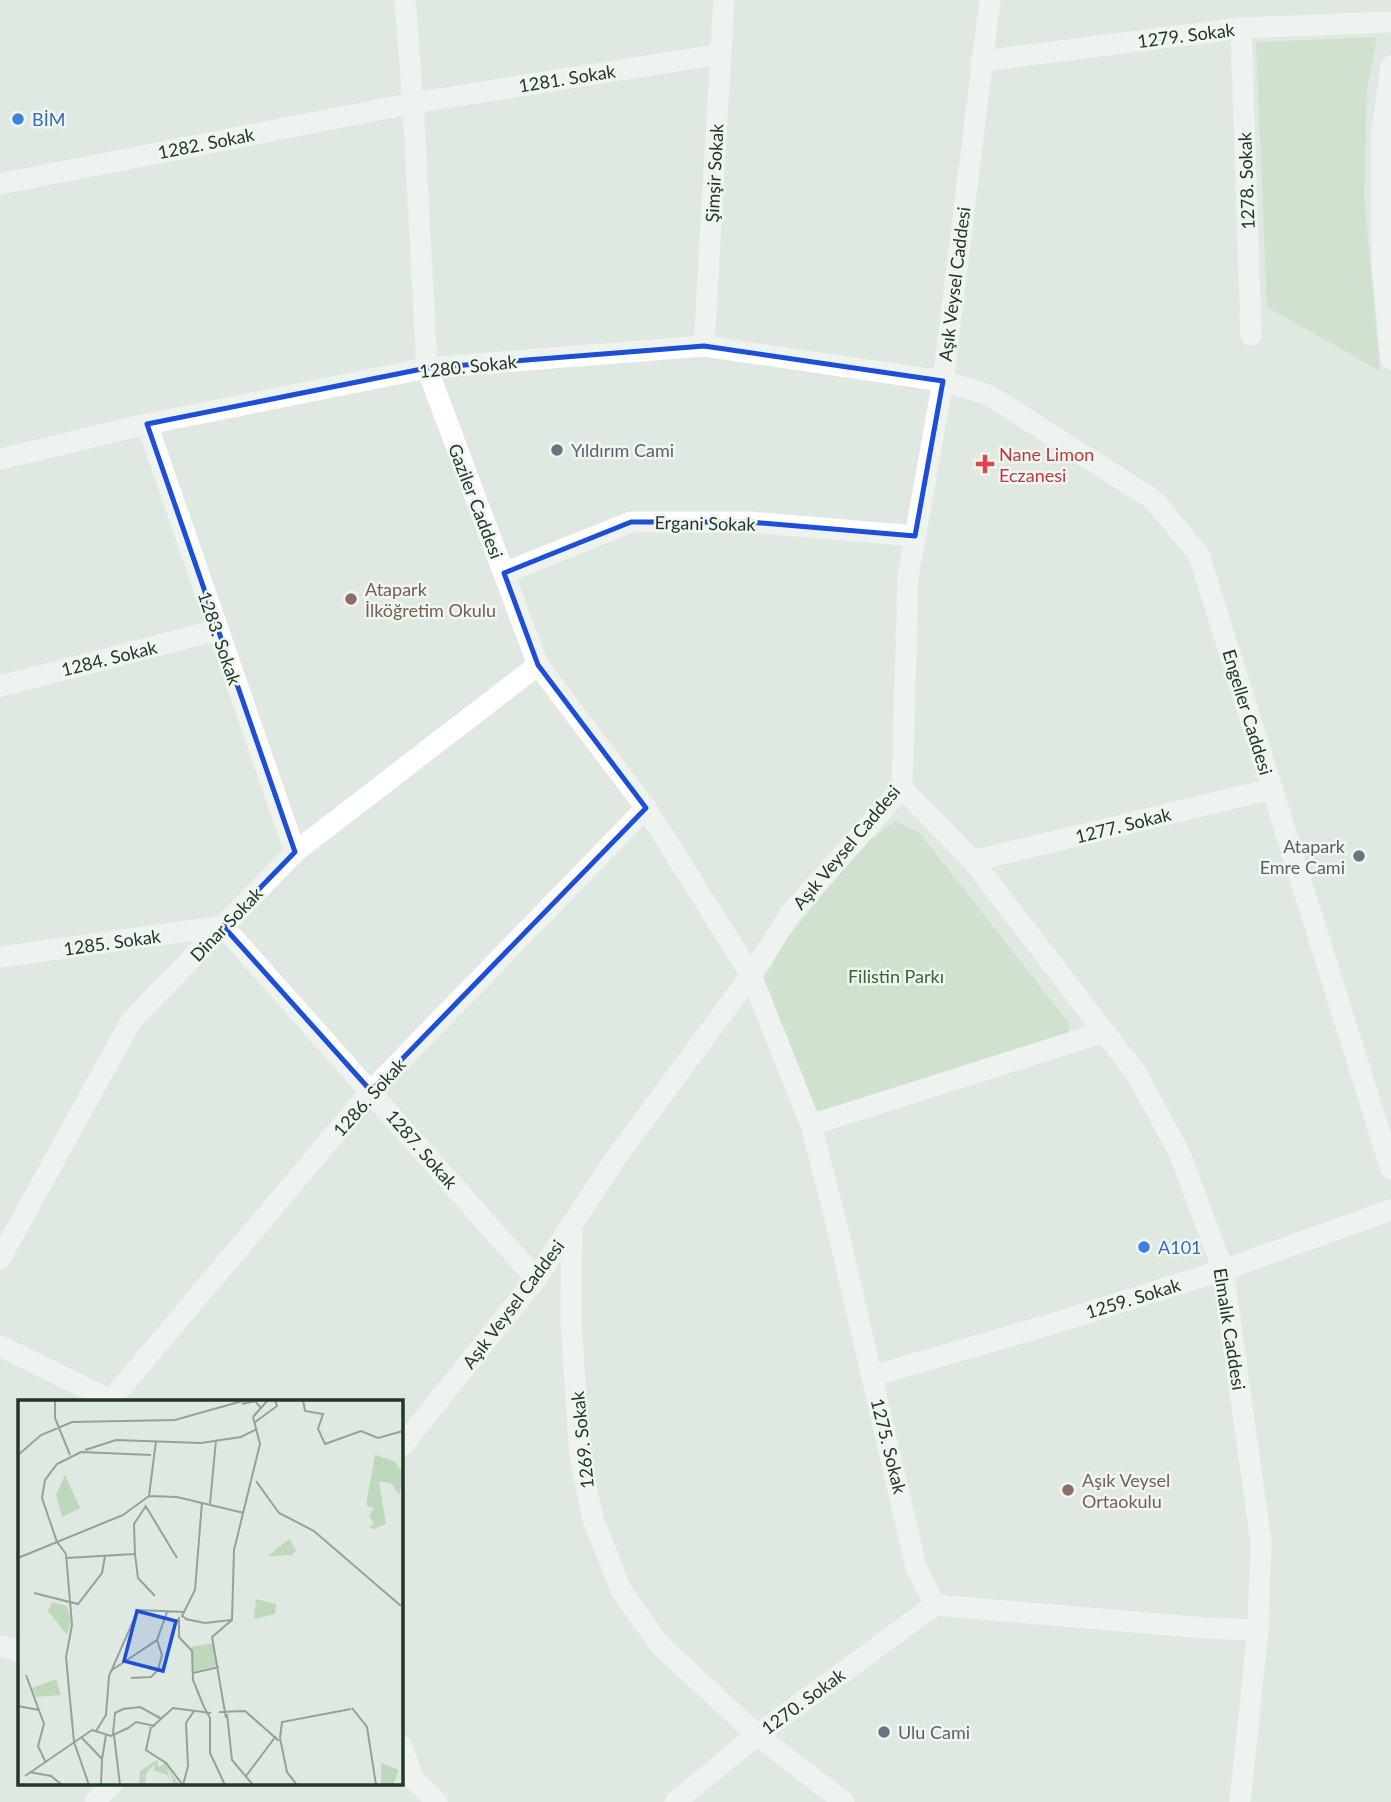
<svg xmlns="http://www.w3.org/2000/svg" width="1391" height="1802" font-family="Lato,sans-serif">
<style>
.park{fill:#bed8bb}
.lines{fill:none;stroke-linecap:round;stroke-linejoin:round}
.minor{stroke:#fff;stroke-width:21}
.tertiary{stroke:#fff;stroke-width:21}
.marked{fill:none;stroke:#1d4ed8;stroke-width:5;stroke-linejoin:round}
.shop-dot{fill:#3f7fe0;stroke:#f0f6f0;stroke-width:2.5}
.worship-dot{fill:#6b7280;stroke:#f0f6f0;stroke-width:2.5}
.health-dot{fill:#e0444e;stroke:#f0f6f0;stroke-width:2.5}
.education-dot{fill:#8d6e63;stroke:#f0f6f0;stroke-width:2.5}
.labels{text-anchor:middle;dominant-baseline:central;stroke-width:5;stroke-linejoin:round;paint-order:stroke}
.street-label{font-size:18px;fill:#22372a;stroke:#f0f6f0}
.shop-label{font-size:18px;fill:#366cbe;stroke:#f0f6f0;text-anchor:start}
.worship-label{font-size:18px;fill:#5b616d;stroke:#f0f6f0;text-anchor:start}
.health-label{font-size:18px;fill:#be3a42;stroke:#f0f6f0;text-anchor:start}
.education-label{font-size:18px;fill:#785e54;stroke:#f0f6f0;text-anchor:start}
.park-label{font-size:18px;fill:#316931;stroke:#f0f6f0}
.inset-road{fill:none;stroke:#94a298;stroke-width:2}
.view{fill:#1d4ed8;fill-opacity:0.15;stroke:#1d4ed8;stroke-width:3.5}
.inset-edge{fill:none;stroke:#22372a;stroke-width:3.5}
</style>
<rect width="100%" height="100%" fill="#e0e9e1"/>
<g class="park">
<path d="M 1377,37 L 1367,90 L 1364,195 L 1380,371 L 1267,307 L 1256,42 Z"/>
<path d="M 895,821 L 919,832 L 1069,1023 L 1069,1035 L 827,1111 L 813,1110 L 763,980 L 788,937 L 861,847 Z"/>
</g>
<g class="lines">
<g class="minor">
<path d="M 405,0 L 413,103 L 427,368 L 538,665 L 646,808 L 751,975 L 811,1125 L 835,1218 L 916,1567 L 935,1605 L 1205,1628 L 1258,1630"/>
<path d="M 1241,28 L 1251,335"/>
<path d="M 981,61 L 1241,28 L 1391,22"/>
<path d="M 1391,66 L 1382,132 L 1382,263 L 1391,359"/>
<path d="M 0,184 L 413,103 L 721,54"/>
<path d="M 704,346 L 724,0"/>
<path d="M 147,424 L 295,852"/>
<path d="M 0,459 L 147,424 L 427,368 L 704,346 L 943,381 L 989,395 L 1154,500 L 1199,555 L 1391,1169"/>
<path d="M 504,573 L 631,522 L 749,522 L 915,536"/>
<path d="M 0,686 L 218,630"/>
<path d="M 973,861 L 1272,789"/>
<path d="M 0,957 L 223,926 L 536,1279"/>
<path d="M 811,1125 L 1104,1032"/>
<path d="M 572,1226 L 571,1321 L 580,1457 L 593,1519 L 622,1592 L 660,1645 L 757,1735 L 844,1802"/>
<path d="M 0,1259 L 131,1021 L 295,852 L 538,665"/>
<path d="M 0,1346 L 113,1401"/>
<path d="M 872,1376 L 1055,1323 L 1223,1270 L 1391,1210"/>
<path d="M 110,1401 L 371,1091 L 646,808"/>
<path d="M 0,1646 L 19,1651"/>
<path d="M 401,1745 L 414,1780 L 437,1802"/>
<path d="M 675,1802 L 757,1735 L 935,1605"/>
</g>
<g class="tertiary">
<path d="M 902,788 L 973,861 L 1136,1073 L 1179,1152 L 1223,1270 L 1261,1542 L 1258,1630 L 1240,1802"/>
<path d="M 401,1447 L 536,1279 L 615,1159 L 751,975 L 790,914 L 902,788 L 908,577 L 943,381 L 990,0"/>
<path d="M 95,1802 L 112,1783"/>
</g>
</g>
<path d="M0 0H1391V1802H0ZM 704,346 L 943,381 L 915,536 L 749,522 L 631,522 L 504,573 L 538,665 L 646,808 L 371,1091 L 223,926 L 295,852 L 147,424 L 427,368 Z" fill="#e0e9e1" fill-opacity=".55" fill-rule="evenodd"/>
<path class="marked" d="M 704,346 L 943,381 L 915,536 L 749,522 L 631,522 L 504,573 L 538,665 L 646,808 L 371,1091 L 223,926 L 295,852 L 147,424 L 427,368 Z"/>
<g class="shop-dot">
<circle cx="18" cy="119" r="7"/>
<circle cx="1144" cy="1247" r="7"/>
</g>
<g class="worship-dot">
<circle cx="557" cy="450" r="7"/>
<circle cx="1359" cy="856" r="7"/>
<circle cx="884" cy="1732" r="7"/>
</g>
<path class="health-dot" d="M981.5 453.5h7v7h7v7h-7v7h-7v-7h-7v-7h7z"/>
<g class="education-dot">
<circle cx="351" cy="599" r="7"/>
<circle cx="1068" cy="1490" r="7"/>
</g>
<g class="labels">
<g class="street-label">
<text transform="translate(1186 35) rotate(-7)">1279. Sokak</text>
<text transform="translate(567 78) rotate(-9)">1281. Sokak</text>
<text transform="translate(206 143) rotate(-11)">1282. Sokak</text>
<text transform="translate(714 173) rotate(-87)">Şimşir Sokak</text>
<text transform="translate(1246 181) rotate(-92)">1278. Sokak</text>
<text transform="translate(954 284) rotate(-83)">Aşık Veysel Caddesi</text>
<text transform="translate(468 366) rotate(-6)">1280. Sokak</text>
<text transform="translate(476 501) rotate(69)">Gaziler Caddesi</text>
<text transform="translate(705 523) rotate(1)">Ergani Sokak</text>
<text transform="translate(220 638) rotate(71)">1283. Sokak</text>
<text transform="translate(109 658) rotate(-14)">1284. Sokak</text>
<text transform="translate(1248 712) rotate(73)">Engeller Caddesi</text>
<text transform="translate(1123 825) rotate(-14)">1277. Sokak</text>
<text transform="translate(846 847) rotate(-50)">Aşık Veysel Caddesi</text>
<text transform="translate(226 924) rotate(-46)">Dinar Sokak</text>
<text transform="translate(112 942) rotate(-8)">1285. Sokak</text>
<text transform="translate(369 1097) rotate(-48)">1286. Sokak</text>
<text transform="translate(422 1149) rotate(49)">1287. Sokak</text>
<text transform="translate(1133 1298) rotate(-17)">1259. Sokak</text>
<text transform="translate(513 1304) rotate(-53)">Aşık Veysel Caddesi</text>
<text transform="translate(1230 1329) rotate(81)">Elmalık Caddesi</text>
<text transform="translate(582 1440) rotate(-96)">1269. Sokak</text>
<text transform="translate(889 1446) rotate(76)">1275. Sokak</text>
<text transform="translate(803 1701) rotate(-36)">1270. Sokak</text>
</g>
<g class="shop-label">
<text x="32" y="119">BİM</text>
<text x="1158" y="1247">A101</text>
</g>
<g class="worship-label">
<text x="571" y="450">Yıldırım Cami</text>
<text x="1345" y="846" text-anchor="end">Atapark<tspan x="1345" dy="21">Emre Cami</tspan></text>
<text x="898" y="1732">Ulu Cami</text>
</g>
<g class="health-label">
<text x="999" y="454">Nane Limon<tspan x="999" dy="21">Eczanesi</tspan></text>
</g>
<g class="education-label">
<text x="365" y="589">Atapark<tspan x="365" dy="21">İlköğretim Okulu</tspan></text>
<text x="1082" y="1480">Aşık Veysel<tspan x="1082" dy="21">Ortaokulu</tspan></text>
</g>
<g class="park-label">
<text x="896" y="976">Filistin Parkı</text>
</g>
</g>
<g transform="translate(18 1400)">
<rect width="385" height="385" fill="#e0e9e1"/>
<path d="M 357,55 L 376,61 L 383,70 L 385,82 L 381,95 L 374,84 L 361,81 L 368,124 L 355,129 L 351,128 L 356,123 L 351,117 L 356,108 L 349,106 L 349,99 ZM 139,360 L 141,367 L 147,363 L 161,385 L 155,385 L 154,378 L 148,367 L 154,385 L 149,375 L 135,370 L 138,363 L 128,373 L 127,385 L 121,385 L 122,371 Z" fill="#bed8bb"/>
<path d="M 34,202 L 49,206 L 53,220 L 49,235 L 30,211 Z" fill="#bed8bb"/>
<path d="M 47,75 L 62,108 L 44,117 L 38,95 ZM 271,139 L 278,150 L 274,155 L 250,156 ZM 238,199 L 258,204 L 257,214 L 236,219 ZM 195,243 L 199,266 L 176,271 L 173,247 ZM 38,279 L 43,295 L 18,297 L 14,288 ZM 363,363 L 381,370 L 375,385 L 363,384 Z" fill="#bed8bb"/>
<path class="inset-road" d="M 37,0 L 37,18 L 52,55M 285,0 L 287,11 L 305,14 L 300,29 L 307,44 L 343,31 L 360,38 L 385,31M 224,4 L 237,1 L 243,8M 235,17 L 250,0M 236,23 L 259,6 L 257,0M 67,50 L 98,40 L 183,43 L 223,37 L 239,29M 0,55 L 23,35 L 54,22 L 157,20 L 228,0M 238,81 L 261,113 L 296,131 L 383,206M 131,96 L 159,97 L 226,113M 192,104 L 198,40M 127,105 L 159,158M 128,106 L 116,124 L 117,154 L 120,178 L 137,196M 105,115 L 131,96 L 138,41M 39,142 L 24,98 L 27,80 L 39,64 L 63,52 L 133,55M 39,142 L 48,154 L 54,225 L 48,257 L 56,342 L 71,385M 0,158 L 105,115M 48,158 L 117,154M 16,193 L 60,204 L 84,173 L 87,156M 161,217 L 161,237 L 174,251 L 175,280 L 186,307M 167,219 L 187,223 L 213,220M 169,219 L 164,216 L 177,190 L 184,102M 94,270 L 139,240 L 149,212M 175,273 L 201,267M 8,275 L 26,324 L 20,346 L 28,363M 113,278 L 133,277 L 140,270 L 144,255 L 139,240M 0,306 L 21,310M 186,307 L 192,318 L 192,353 L 207,385M 334,308 L 349,327 L 358,385M 201,312 L 227,311 L 261,341M 209,314 L 214,360 L 235,385M 208,318 L 194,237 L 214,220 L 216,150 L 242,44 L 235,17M 133,327 L 128,350 L 148,363 L 164,384M 134,327 L 155,308 L 193,313M 109,329 L 118,322 L 137,326M 78,331 L 88,315 L 91,276 L 120,210 L 167,212M 95,334 L 97,313 L 105,309 L 122,307 L 144,319M 96,335 L 102,385M 64,338 L 84,359 L 83,385M 84,359 L 88,335M 11,372 L 33,376 L 44,385M 7,376 L 74,330 L 93,336 L 110,328M 228,376 L 258,336M 165,385 L 170,366 L 168,323 L 176,311M 279,385 L 269,372 L 262,338 L 264,322 L 333,309"/>
<path class="view" d="M 119,211 L 158,221 L 145,271 L 106,261 Z"/>
<rect width="385" height="385" class="inset-edge"/>
</g>
</svg>
